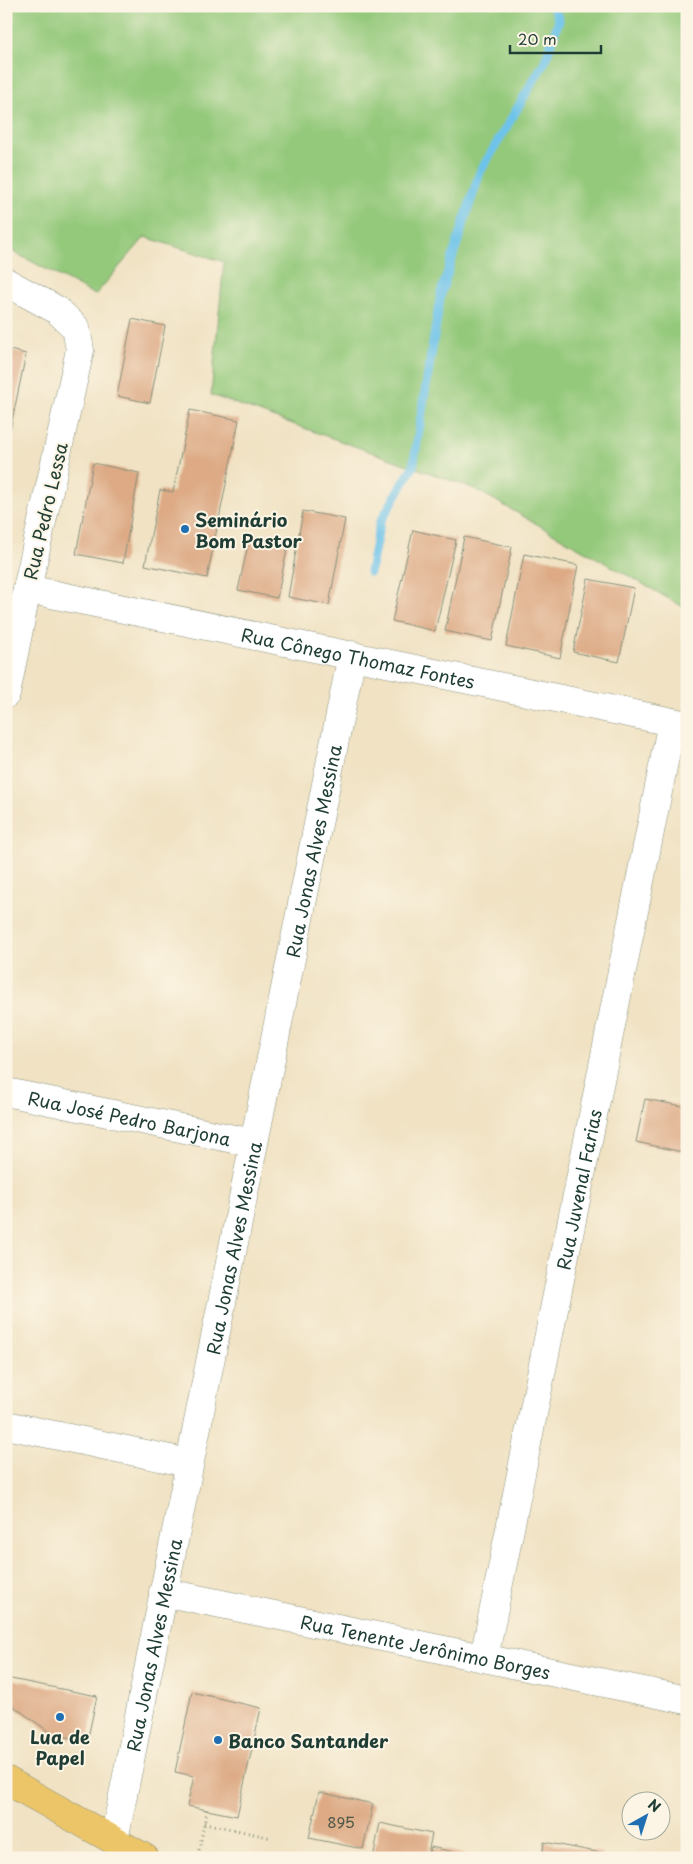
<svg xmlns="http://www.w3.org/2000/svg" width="693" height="1864" font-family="'Playpen Sans',sans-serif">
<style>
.green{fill:#94c97b;stroke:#5a8358}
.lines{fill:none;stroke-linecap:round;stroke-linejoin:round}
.stream{stroke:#6dc3ea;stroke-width:9}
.building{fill:#ddaa85}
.minor-casing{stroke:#88907c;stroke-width:29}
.major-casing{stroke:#88907c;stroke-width:29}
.path{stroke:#88907c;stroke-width:3;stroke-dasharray:1 4;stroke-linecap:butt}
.minor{stroke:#fff;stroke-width:28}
.major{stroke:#ecc569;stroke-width:28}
.poi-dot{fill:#1f6fb2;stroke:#fcf5e5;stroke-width:2}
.labels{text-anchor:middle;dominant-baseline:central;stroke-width:4;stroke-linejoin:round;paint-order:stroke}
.number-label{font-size:15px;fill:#4e5848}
.street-label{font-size:18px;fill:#1f3d34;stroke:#fcf5e5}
.poi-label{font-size:18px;font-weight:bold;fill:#1f3d34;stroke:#fcf5e5;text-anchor:start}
</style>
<rect width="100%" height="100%" fill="#fcf5e5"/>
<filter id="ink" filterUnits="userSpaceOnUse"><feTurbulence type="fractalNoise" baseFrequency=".02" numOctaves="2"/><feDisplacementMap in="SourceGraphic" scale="10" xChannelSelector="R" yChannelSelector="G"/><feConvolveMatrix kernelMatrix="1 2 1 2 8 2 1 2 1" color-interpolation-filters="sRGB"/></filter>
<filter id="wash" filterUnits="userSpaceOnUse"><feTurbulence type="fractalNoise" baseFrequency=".0096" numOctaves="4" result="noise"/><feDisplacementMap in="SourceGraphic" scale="20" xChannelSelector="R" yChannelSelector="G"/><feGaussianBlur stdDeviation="1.12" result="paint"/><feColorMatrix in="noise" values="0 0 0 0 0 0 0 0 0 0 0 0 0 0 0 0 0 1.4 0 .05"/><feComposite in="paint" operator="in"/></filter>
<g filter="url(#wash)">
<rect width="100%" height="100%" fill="#f0e2c3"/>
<path class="green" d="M 6,6 L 687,6 L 687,609 L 475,489 L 211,395 L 224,262 L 145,237 L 95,295 L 6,248 Z"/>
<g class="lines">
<path class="stream" d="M 370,572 L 380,522 L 413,467 L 441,293 L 480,172 L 545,61 L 559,20 L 553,6"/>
</g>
<g id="blocks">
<g class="building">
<path d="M 132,319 L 165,326 L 150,403 L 117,396 Z"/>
<path d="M 6,349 L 26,354 L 7,445 L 6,445 Z"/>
<path d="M 190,410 L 239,420 L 207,578 L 145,565 L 160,490 L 173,492 Z"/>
<path d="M 93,463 L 139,473 L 123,563 L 76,554 Z"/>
<path d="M 303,511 L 345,519 L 329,605 L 288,597 Z"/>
<path d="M 413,530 L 456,540 L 435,631 L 392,621 Z"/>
<path d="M 250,536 L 288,545 L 277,598 L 238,590 Z"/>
<path d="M 464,537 L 512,547 L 492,641 L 445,631 Z"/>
<path d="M 524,554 L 578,565 L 560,658 L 506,646 Z"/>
<path d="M 588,579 L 634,588 L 619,662 L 573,652 Z"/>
<path d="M 645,1099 L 687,1107 L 687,1153 L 636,1142 Z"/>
<path d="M 6,1678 L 97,1696 L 87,1742 L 51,1733 L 6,1701 Z"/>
<path d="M 192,1692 L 261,1708 L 237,1816 L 187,1806 L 194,1776 L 175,1772 Z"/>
<path d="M 319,1792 L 373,1804 L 363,1849 L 309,1838 Z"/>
<path d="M 380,1823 L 432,1834 L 427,1858 L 373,1858 Z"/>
<path d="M 544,1842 L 602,1853 L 601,1858 L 542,1858 Z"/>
<path d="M 431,1847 L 475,1857 L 475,1858 L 428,1858 Z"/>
<path d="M 6,1853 L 23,1857 L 23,1858 L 6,1858 Z"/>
</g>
</g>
</g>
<g filter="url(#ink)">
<use href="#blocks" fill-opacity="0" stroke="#88907c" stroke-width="1"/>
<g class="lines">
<g class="minor-casing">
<g id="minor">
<path d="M 6,282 L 57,310 L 76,328 L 80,350 L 27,589 L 6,694"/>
<path id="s1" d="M 27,589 L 687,725"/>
<path id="s2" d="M 6,1092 L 253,1143"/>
<path d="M 6,1425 L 189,1463"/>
<path id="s3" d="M 163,1592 L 687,1700"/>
<path id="s4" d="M 484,1658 L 672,722"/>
<path id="s5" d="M 114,1840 L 352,655"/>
</g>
</g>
<g class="major-casing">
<path id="major" d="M 6,1780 L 145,1858"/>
</g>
<g class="path">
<path d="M 204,1823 L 272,1838"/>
<path d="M 198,1855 L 207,1810"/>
</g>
<use href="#minor" class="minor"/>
<use href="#major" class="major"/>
</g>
</g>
<g class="poi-dot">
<circle cx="185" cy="529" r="5"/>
<circle cx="60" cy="1717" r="5"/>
<circle cx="218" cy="1740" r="5"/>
</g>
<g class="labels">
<g class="number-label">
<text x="341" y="1821">895</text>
</g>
<g class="street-label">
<text transform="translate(45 511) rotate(-77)">Rua Pedro Lessa</text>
<text stroke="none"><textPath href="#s1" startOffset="338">Rua Cônego Thomaz Fontes</textPath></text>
<text stroke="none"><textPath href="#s5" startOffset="1009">Rua Jonas Alves Messina</textPath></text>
<text stroke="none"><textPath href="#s2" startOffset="126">Rua José Pedro Barjona</textPath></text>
<text stroke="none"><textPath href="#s4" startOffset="478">Rua Juvenal Farias</textPath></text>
<text stroke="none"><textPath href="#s5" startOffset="604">Rua Jonas Alves Messina</textPath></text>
<text stroke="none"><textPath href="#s5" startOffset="199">Rua Jonas Alves Messina</textPath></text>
<text stroke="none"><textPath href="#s3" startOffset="268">Rua Tenente Jerônimo Borges</textPath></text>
</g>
<g class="poi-label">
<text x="195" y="519">Seminário<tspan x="195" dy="21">Bom Pastor</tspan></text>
<text x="60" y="1736" text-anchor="middle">Lua de<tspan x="60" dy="21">Papel</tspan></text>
<text x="228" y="1740">Banco Santander</text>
</g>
</g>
<rect width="693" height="1864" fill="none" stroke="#fcf5e5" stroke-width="25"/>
<g transform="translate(646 1816) rotate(39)"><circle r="24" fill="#fcf5e5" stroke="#a4ab9e"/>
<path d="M0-4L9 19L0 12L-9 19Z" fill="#1f6fb2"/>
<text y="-8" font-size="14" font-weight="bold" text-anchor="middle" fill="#1f3d34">N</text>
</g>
<path d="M510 45v8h91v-8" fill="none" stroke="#1f3d34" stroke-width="2.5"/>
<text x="518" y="45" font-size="15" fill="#1f3d34" stroke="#fcf5e5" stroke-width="4" paint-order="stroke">20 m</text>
</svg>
